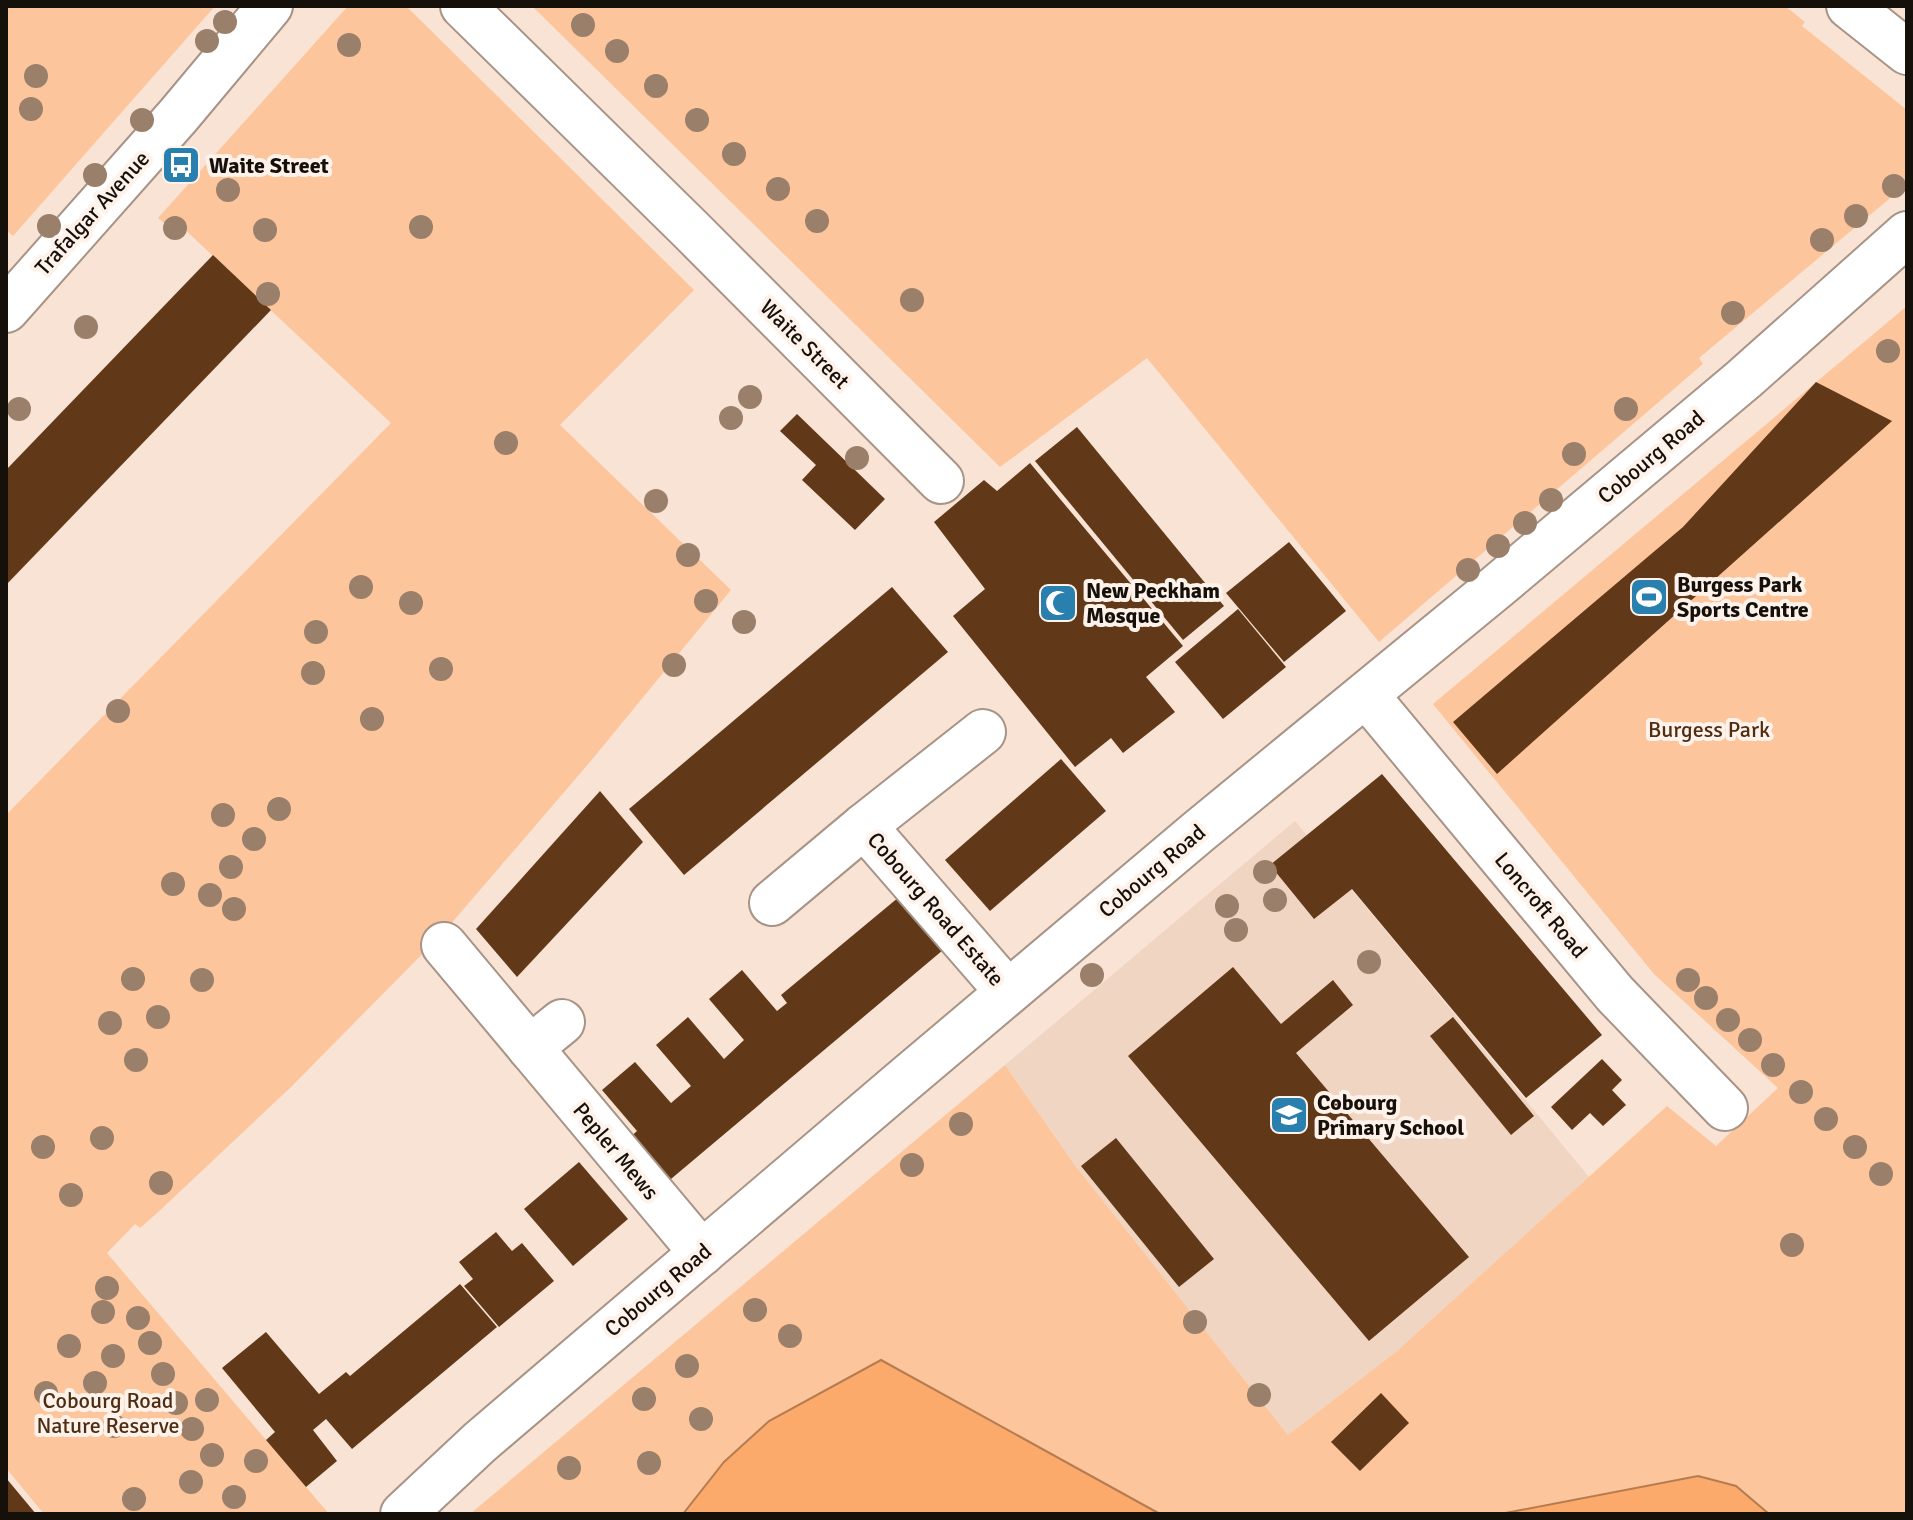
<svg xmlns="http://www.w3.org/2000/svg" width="1913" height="1520" font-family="Signika,sans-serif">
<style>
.built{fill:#f0d5c2}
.green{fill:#fdc59c}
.water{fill:#fbaa6c;stroke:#b67c4f;stroke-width:2}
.building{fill:#613918}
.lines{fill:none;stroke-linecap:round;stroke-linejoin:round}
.minor-casing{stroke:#a79487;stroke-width:48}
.major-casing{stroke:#a79487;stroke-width:48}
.minor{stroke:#fff;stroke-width:44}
.major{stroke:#fff;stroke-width:44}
.tree{fill:#9a7f6a}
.labels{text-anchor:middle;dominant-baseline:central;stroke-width:8;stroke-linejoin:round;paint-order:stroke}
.poi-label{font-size:22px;font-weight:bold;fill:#16100b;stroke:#fff2ea;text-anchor:start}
.street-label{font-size:22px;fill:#16100b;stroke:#fff2ea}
.park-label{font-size:22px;fill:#4e2d13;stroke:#fff2ea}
</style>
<rect width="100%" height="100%" fill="#f8e3d5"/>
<path class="built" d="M 1295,821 L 1589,1177 L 1397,1351 L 1288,1435 L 1074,1164 L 1005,1065 Z"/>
<g class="green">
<path d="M 6,6 L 215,6 L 13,236 L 6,230 Z"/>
<path d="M 348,6 L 406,6 L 694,290 L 560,425 L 731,590 L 590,762 L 443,933 L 290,1088 L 156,1214 L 140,1228 L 135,1224 L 107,1253 L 329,1514 L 44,1514 L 6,1468 L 6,815 L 391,423 L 180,225 L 170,228 L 158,218 Z"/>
<path d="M 532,6 L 1785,6 L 1805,22 L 1802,26 L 1907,110 L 1907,184 L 1699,358 L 1703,364 L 1379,642 L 1147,358 L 1000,467 Z"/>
<path d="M 1907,306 L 1907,1514 L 470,1514 L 1005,1065 L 1074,1164 L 1288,1435 L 1397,1351 L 1667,1106 L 1716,1146 L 1778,1088 L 1654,974 L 1433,704 Z"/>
</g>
<g class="water">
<path d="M 881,1360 L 1160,1514 L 683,1514 L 724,1462 L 769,1421 Z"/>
<path d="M 1698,1476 L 1736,1486 L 1769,1514 L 1500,1514 Z"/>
</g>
<g class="building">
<path d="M 213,255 L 271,310 L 6,585 L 6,470 Z"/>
<path d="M 1816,382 L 1892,421 L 1497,774 L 1453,722 L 1683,527 Z"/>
<path d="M 797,414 L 885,499 L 855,530 L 802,480 L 816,465 L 780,431 Z"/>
<path d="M 1077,427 L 1224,606 L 1183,640 L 1035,461 Z"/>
<path d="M 1030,463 L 1183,646 L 1146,677 L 1175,712 L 1123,753 L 1111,738 L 1075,767 L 953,616 L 985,589 L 934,522 L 984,480 L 997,491 Z"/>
<path d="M 1289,542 L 1346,611 L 1284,662 L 1226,593 Z"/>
<path d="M 892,587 L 948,652 L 684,875 L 629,809 Z"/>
<path d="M 1238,609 L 1286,667 L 1223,719 L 1175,662 Z"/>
<path d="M 1061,759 L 1106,811 L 990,911 L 945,860 Z"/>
<path d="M 1382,774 L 1602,1035 L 1526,1098 L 1352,889 L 1314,919 L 1270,865 Z"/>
<path d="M 600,791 L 643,842 L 517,977 L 476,929 Z"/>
<path d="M 899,897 L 943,950 L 665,1184 L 627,1140 L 637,1131 L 602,1090 L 635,1062 L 671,1103 L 691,1086 L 656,1045 L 688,1017 L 724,1059 L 744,1040 L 709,999 L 742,970 L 777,1011 L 787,1003 L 781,995 Z"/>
<path d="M 1233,967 L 1281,1024 L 1333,980 L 1353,1005 L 1296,1053 L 1469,1257 L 1369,1341 L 1128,1056 Z"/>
<path d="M 1453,1017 L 1534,1116 L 1511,1135 L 1430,1036 Z"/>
<path d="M 1602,1059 L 1622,1080 L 1612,1090 L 1626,1105 L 1603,1126 L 1590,1113 L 1572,1130 L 1551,1107 Z"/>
<path d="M 1116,1138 L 1214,1259 L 1179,1287 L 1081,1166 Z"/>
<path d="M 579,1162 L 628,1219 L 573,1266 L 524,1209 Z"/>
<path d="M 496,1232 L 512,1251 L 522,1243 L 554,1281 L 499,1327 L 464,1286 L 473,1279 L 459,1262 Z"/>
<path d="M 460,1284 L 497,1327 L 352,1449 L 326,1419 L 313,1430 L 337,1461 L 306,1487 L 266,1440 L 275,1432 L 222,1368 L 266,1332 L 319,1394 L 346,1372 L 350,1376 Z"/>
<path d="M 1381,1393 L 1409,1423 L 1360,1471 L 1331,1442 Z"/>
<path d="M 6,1478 L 36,1514 L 6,1514 Z"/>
</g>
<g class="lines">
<g class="minor-casing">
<g id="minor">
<path d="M 463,6 L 692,231 L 941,481"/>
<path d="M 1849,6 L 1907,52"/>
<path d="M 1366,695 L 1615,994 L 1725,1108"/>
<path d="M 864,826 L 983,732"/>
<path d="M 772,903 L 864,826 L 1008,992"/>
<path d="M 444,945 L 702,1253"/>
<path d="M 530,1048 L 562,1022"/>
<path d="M 403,1514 L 480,1442 L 902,1082 L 1198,832 L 1499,585 L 1744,379 L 1907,234"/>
</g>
</g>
<g class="major-casing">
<path id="major" d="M 6,310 L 178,116 L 270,6"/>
</g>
<use href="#minor" class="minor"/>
<use href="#major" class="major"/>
</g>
<g class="tree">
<circle cx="225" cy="22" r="12"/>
<circle cx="583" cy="25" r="12"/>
<circle cx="207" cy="41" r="12"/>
<circle cx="349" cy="45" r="12"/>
<circle cx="617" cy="51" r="12"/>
<circle cx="36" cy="76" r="12"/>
<circle cx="656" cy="86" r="12"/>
<circle cx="31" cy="109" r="12"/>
<circle cx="142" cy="120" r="12"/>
<circle cx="697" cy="120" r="12"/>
<circle cx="734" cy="154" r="12"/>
<circle cx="95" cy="175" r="12"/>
<circle cx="1894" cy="186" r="12"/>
<circle cx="778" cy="189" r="12"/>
<circle cx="228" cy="190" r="12"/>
<circle cx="1856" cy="216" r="12"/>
<circle cx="817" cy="221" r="12"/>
<circle cx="49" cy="226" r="12"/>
<circle cx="421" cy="227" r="12"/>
<circle cx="175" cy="228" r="12"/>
<circle cx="265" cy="230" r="12"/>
<circle cx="1822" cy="240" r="12"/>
<circle cx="268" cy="294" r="12"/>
<circle cx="912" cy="300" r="12"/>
<circle cx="1733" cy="313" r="12"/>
<circle cx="86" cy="327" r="12"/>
<circle cx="1888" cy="351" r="12"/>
<circle cx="750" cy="397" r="12"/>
<circle cx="19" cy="409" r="12"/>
<circle cx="1626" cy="409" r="12"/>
<circle cx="731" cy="418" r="12"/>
<circle cx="506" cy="443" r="12"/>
<circle cx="1574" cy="454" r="12"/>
<circle cx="857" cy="458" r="12"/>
<circle cx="1551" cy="500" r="12"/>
<circle cx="656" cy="501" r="12"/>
<circle cx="1525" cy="523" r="12"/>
<circle cx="1498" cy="546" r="12"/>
<circle cx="688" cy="555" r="12"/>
<circle cx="1468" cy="570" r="12"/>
<circle cx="361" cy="587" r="12"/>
<circle cx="706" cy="601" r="12"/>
<circle cx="411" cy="603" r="12"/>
<circle cx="744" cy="622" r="12"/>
<circle cx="316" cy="632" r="12"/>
<circle cx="674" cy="665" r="12"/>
<circle cx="441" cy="669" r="12"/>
<circle cx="313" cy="673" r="12"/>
<circle cx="118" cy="711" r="12"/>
<circle cx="372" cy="719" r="12"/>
<circle cx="279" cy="809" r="12"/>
<circle cx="223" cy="815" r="12"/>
<circle cx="254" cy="839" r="12"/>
<circle cx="231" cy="867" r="12"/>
<circle cx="1265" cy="872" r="12"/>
<circle cx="173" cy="884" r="12"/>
<circle cx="210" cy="895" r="12"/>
<circle cx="1275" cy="900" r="12"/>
<circle cx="1227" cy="906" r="12"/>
<circle cx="234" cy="909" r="12"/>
<circle cx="1236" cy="930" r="12"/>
<circle cx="1369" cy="962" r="12"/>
<circle cx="1092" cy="975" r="12"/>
<circle cx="133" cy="979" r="12"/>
<circle cx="202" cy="980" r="12"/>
<circle cx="1688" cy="980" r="12"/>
<circle cx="1706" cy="998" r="12"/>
<circle cx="158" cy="1017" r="12"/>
<circle cx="1728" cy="1020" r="12"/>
<circle cx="110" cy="1023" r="12"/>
<circle cx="1750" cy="1040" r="12"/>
<circle cx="136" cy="1060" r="12"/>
<circle cx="1773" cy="1065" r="12"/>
<circle cx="1801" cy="1092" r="12"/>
<circle cx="1826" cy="1119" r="12"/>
<circle cx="961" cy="1124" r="12"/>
<circle cx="102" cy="1138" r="12"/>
<circle cx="43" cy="1147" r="12"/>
<circle cx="1855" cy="1147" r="12"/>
<circle cx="912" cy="1165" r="12"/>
<circle cx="1881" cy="1174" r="12"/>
<circle cx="161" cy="1183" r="12"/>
<circle cx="71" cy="1195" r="12"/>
<circle cx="1792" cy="1245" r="12"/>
<circle cx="107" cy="1288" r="12"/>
<circle cx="755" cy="1310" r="12"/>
<circle cx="103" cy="1312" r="12"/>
<circle cx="138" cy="1318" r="12"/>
<circle cx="1195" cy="1322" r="12"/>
<circle cx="790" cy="1336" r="12"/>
<circle cx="150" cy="1343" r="12"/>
<circle cx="69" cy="1346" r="12"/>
<circle cx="113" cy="1356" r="12"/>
<circle cx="687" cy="1366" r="12"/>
<circle cx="163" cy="1374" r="12"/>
<circle cx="95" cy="1383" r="12"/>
<circle cx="46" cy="1393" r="12"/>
<circle cx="1259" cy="1395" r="12"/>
<circle cx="644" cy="1399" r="12"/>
<circle cx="207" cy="1400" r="12"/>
<circle cx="176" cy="1403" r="12"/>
<circle cx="701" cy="1419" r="12"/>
<circle cx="114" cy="1426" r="12"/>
<circle cx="192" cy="1429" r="12"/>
<circle cx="212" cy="1455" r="12"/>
<circle cx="256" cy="1461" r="12"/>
<circle cx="649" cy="1463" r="12"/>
<circle cx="569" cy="1468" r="12"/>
<circle cx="191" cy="1482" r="12"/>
<circle cx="234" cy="1497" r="12"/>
<circle cx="134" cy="1499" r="12"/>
</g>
<defs>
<g id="bus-square" transform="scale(2)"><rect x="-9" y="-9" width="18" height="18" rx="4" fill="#2980af" stroke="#fff2ea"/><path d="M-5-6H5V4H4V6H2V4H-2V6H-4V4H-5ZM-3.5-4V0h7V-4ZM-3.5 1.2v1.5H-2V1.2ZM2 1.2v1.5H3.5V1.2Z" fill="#fff"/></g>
<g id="stadium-square" transform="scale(2)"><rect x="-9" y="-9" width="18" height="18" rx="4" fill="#2980af" stroke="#fff2ea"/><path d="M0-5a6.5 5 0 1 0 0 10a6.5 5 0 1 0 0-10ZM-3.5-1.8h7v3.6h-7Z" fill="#fff"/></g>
<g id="mosque-square" transform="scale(2)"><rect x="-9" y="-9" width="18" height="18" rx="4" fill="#2980af" stroke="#fff2ea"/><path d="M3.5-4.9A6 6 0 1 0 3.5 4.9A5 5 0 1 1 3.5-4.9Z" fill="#fff"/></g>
<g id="school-square" transform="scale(2)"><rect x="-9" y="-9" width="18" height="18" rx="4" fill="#2980af" stroke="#fff2ea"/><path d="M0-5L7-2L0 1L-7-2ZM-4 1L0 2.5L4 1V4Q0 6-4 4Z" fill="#fff"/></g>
</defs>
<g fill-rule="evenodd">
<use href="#bus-square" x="181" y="165"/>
<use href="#stadium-square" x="1649" y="597"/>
<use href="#mosque-square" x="1058" y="603"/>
<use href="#school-square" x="1289" y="1115"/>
</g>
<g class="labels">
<g class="poi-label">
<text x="209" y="165">Waite Street</text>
<text x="1677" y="584">Burgess Park<tspan x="1677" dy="25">Sports Centre</tspan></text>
<text x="1086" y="590">New Peckham<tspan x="1086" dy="25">Mosque</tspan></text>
<text x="1317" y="1102">Cobourg<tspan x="1317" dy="25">Primary School</tspan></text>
</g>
<g class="street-label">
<text transform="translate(92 213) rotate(-48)">Trafalgar Avenue</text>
<text transform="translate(805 344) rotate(45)">Waite Street</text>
<text transform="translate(1651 457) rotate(-40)">Cobourg Road</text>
<text transform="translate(1152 871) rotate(-40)">Cobourg Road</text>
<text transform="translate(1541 905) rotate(50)">Loncroft Road</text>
<text transform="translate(936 909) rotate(49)">Cobourg Road Estate</text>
<text transform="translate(616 1151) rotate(50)">Pepler Mews</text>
<text transform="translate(658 1290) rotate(-40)">Cobourg Road</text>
</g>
<g class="park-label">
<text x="1709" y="729">Burgess Park</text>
<text x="108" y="1400">Cobourg Road<tspan x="108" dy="25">Nature Reserve</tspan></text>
</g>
</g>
<rect width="1913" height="1520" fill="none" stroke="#16100b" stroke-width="16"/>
</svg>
